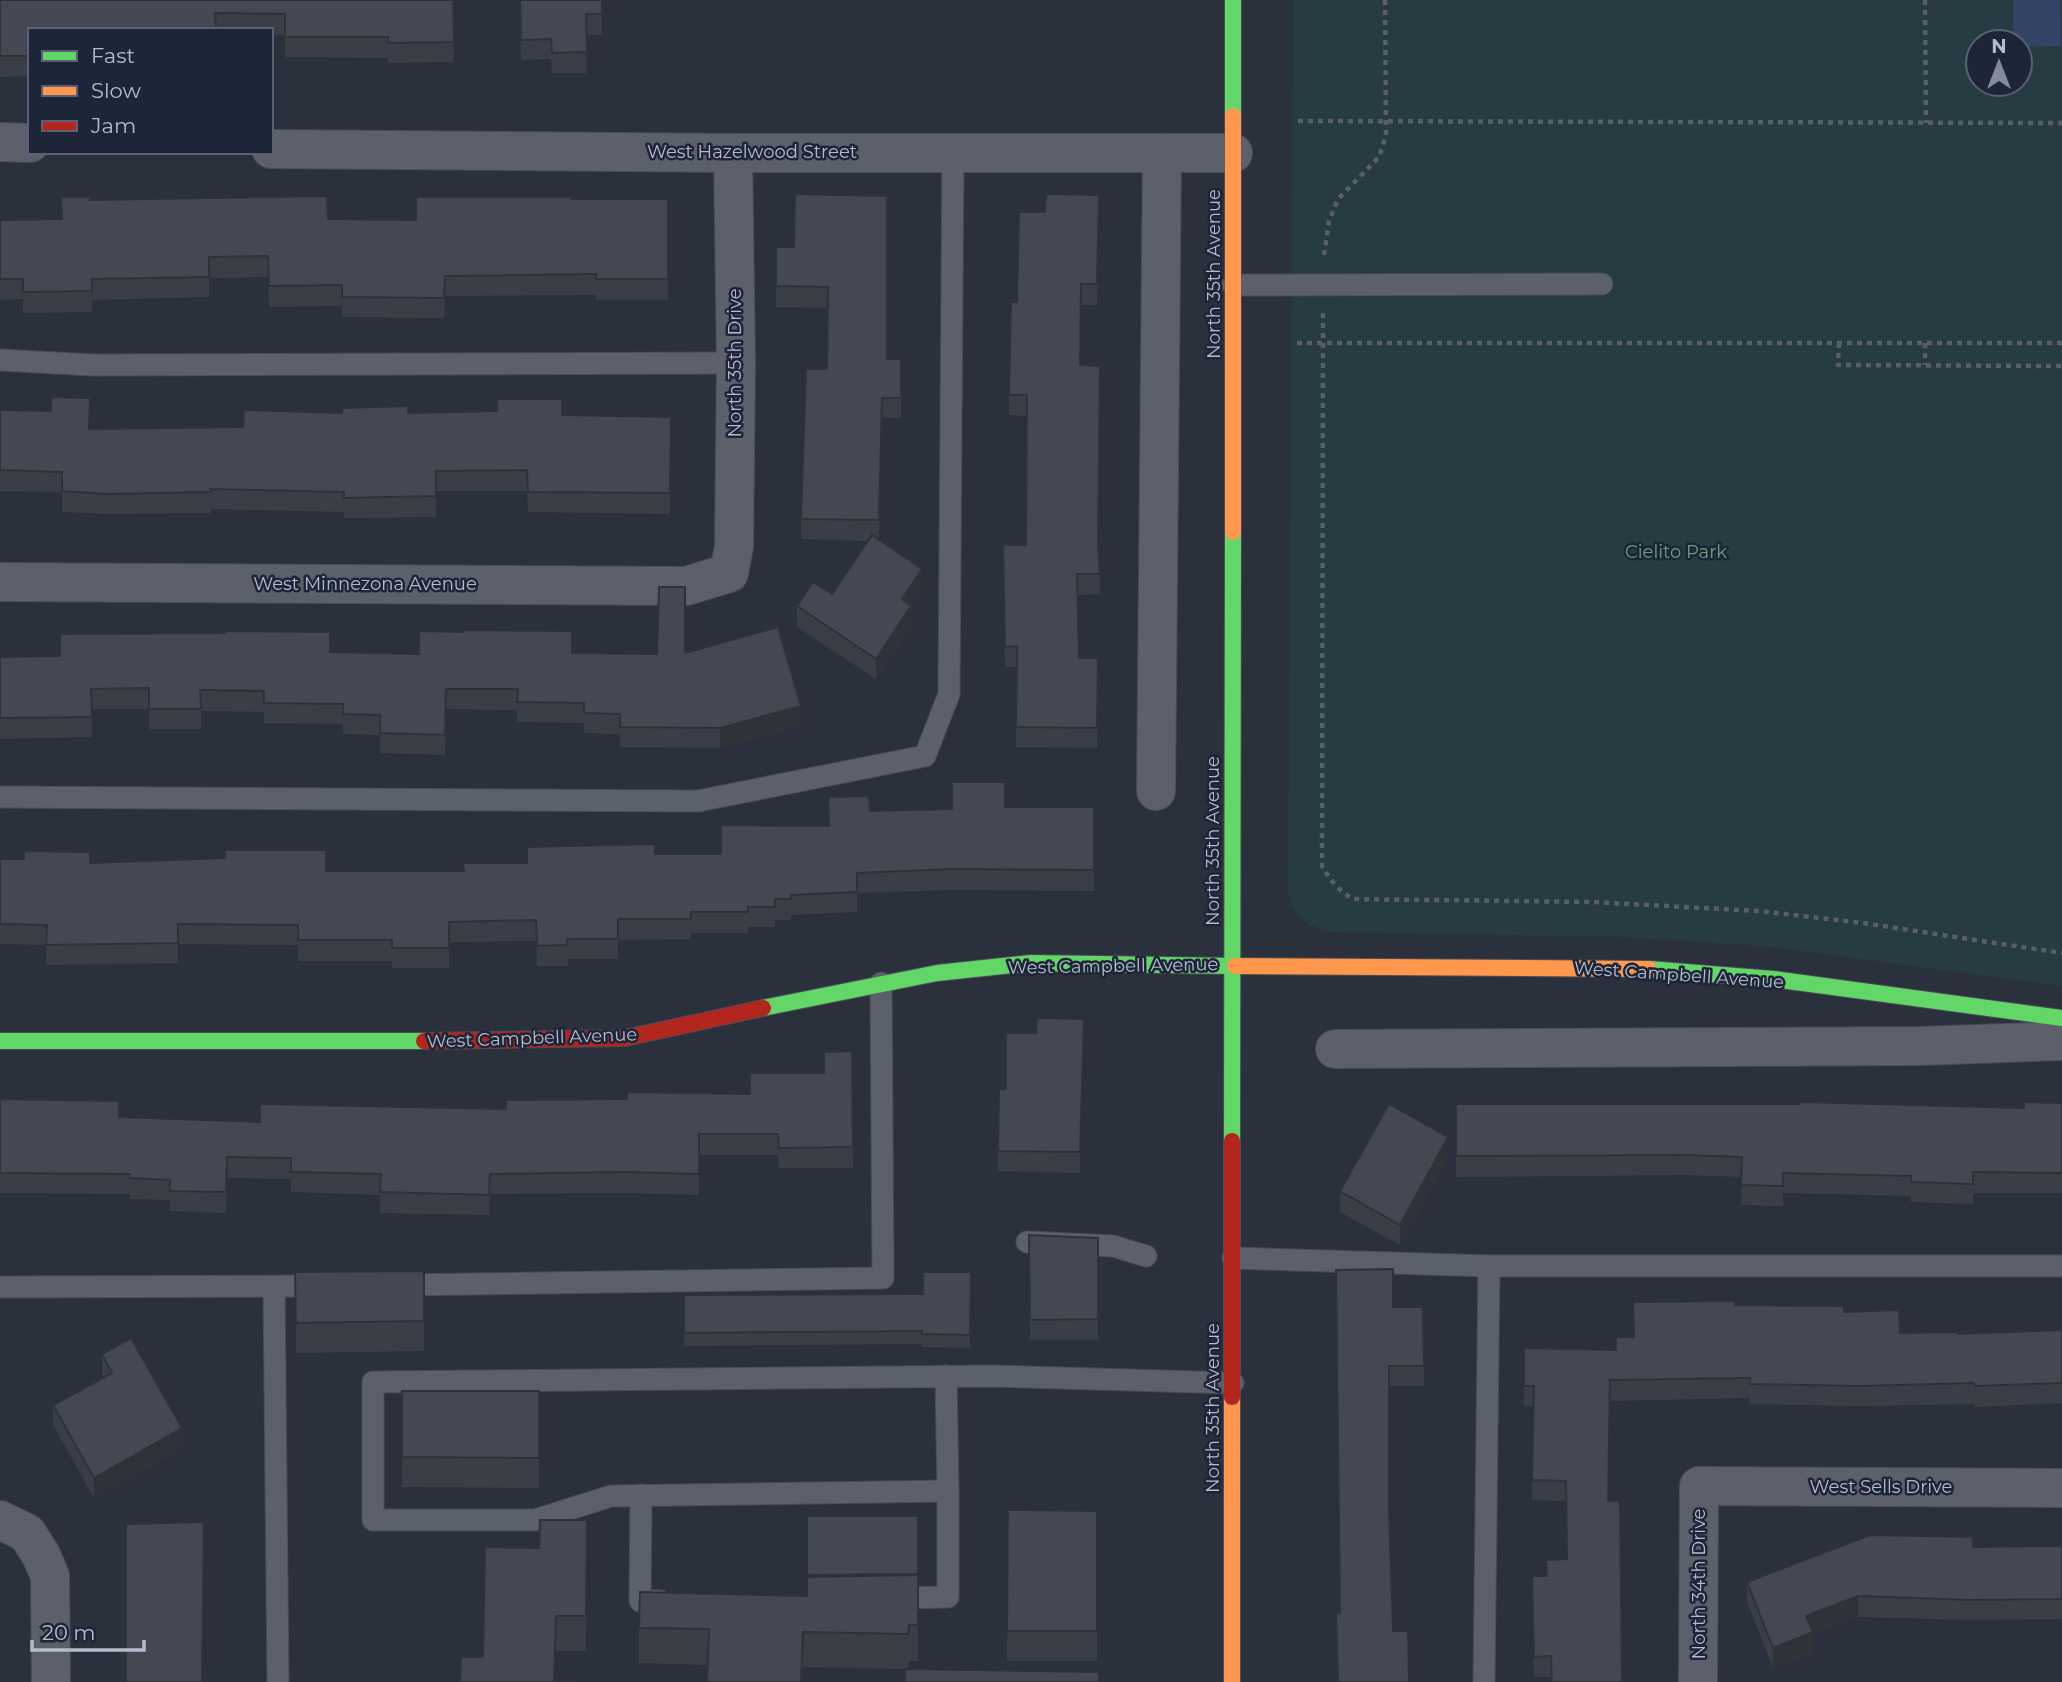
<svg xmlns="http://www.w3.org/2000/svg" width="2062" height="1682" font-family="Montserrat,sans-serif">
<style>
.green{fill:#273b43;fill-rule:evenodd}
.water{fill:#344366}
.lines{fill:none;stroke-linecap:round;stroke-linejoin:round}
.lane-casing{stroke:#484c55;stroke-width:23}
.street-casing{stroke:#484c55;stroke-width:40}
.fast-casing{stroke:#484c55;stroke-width:18}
.slow-casing{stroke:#484c55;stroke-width:18}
.jam-casing{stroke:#484c55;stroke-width:18}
.path{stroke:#5a5e67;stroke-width:4.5;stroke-dasharray:5 5;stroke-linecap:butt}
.lane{stroke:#5c606a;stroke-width:21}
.street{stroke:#5c606a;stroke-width:38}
.fast{stroke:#63d668;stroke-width:16}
.slow{stroke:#ff974d;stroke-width:16}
.jam{stroke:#b3261e;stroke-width:16}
.wall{fill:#3a3e47}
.shaded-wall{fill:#2f3239}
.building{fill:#434852;stroke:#2f3239;stroke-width:2}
.labels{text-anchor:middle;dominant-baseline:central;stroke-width:5;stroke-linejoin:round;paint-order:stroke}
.street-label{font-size:18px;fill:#b6bccd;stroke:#1d2538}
.park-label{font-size:18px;fill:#6b9f7d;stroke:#1d2538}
</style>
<rect width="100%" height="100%" fill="#2b313c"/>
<path class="green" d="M 1293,0 L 2062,0 L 2062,986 L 1765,946 L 1625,937 L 1327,932 C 1301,922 1295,918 1288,891 ZM 1978,42 L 2020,42 L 2020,84 L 1978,84 Z"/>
<path class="water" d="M 2013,0 L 2060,0 L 2061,46 L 2020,47 L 2020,42 L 2013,42 Z"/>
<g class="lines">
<g class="lane-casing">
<g id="lane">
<path d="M 1233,285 L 1602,284"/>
<path d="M 0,360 L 93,365 L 736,363"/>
<path d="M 0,797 L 698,801 L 925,756 L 949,694 L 953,151"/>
<path d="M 1027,1242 L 1113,1246 L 1146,1256"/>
<path d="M 1233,1258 L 1489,1266 L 2062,1266"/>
<path d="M 398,1285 L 883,1278 L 881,983"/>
<path d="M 0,1287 L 323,1286"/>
<path d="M 274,1287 L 278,1682"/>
<path d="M 946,1376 L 948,1491 L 611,1496 L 535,1520 L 373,1520 L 373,1382 L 994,1376 L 1233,1383"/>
<path d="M 641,1495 L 640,1601 L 660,1601"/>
<path d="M 892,1598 L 948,1597 L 948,1491"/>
<path d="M 1484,1682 L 1489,1266"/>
</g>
</g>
<g class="street-casing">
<g id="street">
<path d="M 0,142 L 30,143"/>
<path d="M 271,149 L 733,153 L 1233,153"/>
<path d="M 0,582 L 686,586 L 729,573 L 734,547 L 736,363 L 733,153"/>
<path d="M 1156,791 L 1162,153"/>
<path d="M 1335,1049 L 1919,1046 L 2062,1041"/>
<path d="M 0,1520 L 27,1533 L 41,1555 L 50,1576 L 51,1682"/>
<path d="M 1698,1682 L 1699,1486 L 2062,1488"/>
</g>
</g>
<g class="fast-casing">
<g id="fast">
<path d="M 1233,116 L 1233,0"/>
<path d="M 1649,969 L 1773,979 L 2062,1018"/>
<path d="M 763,1008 L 937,973 L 1031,963 L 1235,966"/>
<path d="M 0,1041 L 424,1041"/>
<path d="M 1232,1141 L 1233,532"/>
</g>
</g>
<g class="slow-casing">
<g id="slow">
<path d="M 1233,532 L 1233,116"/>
<path d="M 1235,966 L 1649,969"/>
<path d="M 1232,1682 L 1232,1397"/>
</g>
</g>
<g class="jam-casing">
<g id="jam">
<path d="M 424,1041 L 625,1038 L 763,1008"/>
<path d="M 1232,1397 L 1232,1141"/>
</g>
</g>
<g class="path">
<path d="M 1925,0 L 1926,123"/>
<path d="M 1298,121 L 2062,123"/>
<path d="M 1324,255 L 1329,221 L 1338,199 L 1379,157 L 1386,135 L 1385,0"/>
<path d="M 1323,313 L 1322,866 C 1330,880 1339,891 1353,899 L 1593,902 L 1759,911 L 1863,923 L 2062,953"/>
<path d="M 1297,343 L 2062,343"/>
<path d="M 1839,343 L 1838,365 L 2062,366"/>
<path d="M 1925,343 L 1925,365"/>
</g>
<use href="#lane" class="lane"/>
<use href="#street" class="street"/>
<use href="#fast" class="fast"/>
<use href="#slow" class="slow"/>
<use href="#jam" class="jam"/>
</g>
<g class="wall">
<path d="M 0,0 L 453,0 L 454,62 L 388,63 L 388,58 L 285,57 L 285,35 L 271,34 L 271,30 L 30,30 L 30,76 L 0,77 Z"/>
<path d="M 519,0 L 602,0 L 602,35 L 586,35 L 587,73 L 552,73 L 551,59 L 521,60 Z"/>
<path d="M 1099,195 L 1097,305 L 1081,305 L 1080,365 L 1098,548 L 1100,574 L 1100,594 L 1078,595 L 1079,658 L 1098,658 L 1097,748 L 1016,747 L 1017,667 L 1005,667 L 1003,545 L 1026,545 L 1027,416 L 1009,415 L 1009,395 L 1017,302 L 1045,212 Z"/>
<path d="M 571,199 L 668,199 L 668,300 L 596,300 L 596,295 L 445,296 L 444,318 L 342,317 L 342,306 L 269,307 L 268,277 L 209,278 L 209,297 L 92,300 L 92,312 L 23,313 L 23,299 L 0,300 L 0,220 L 61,219 L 90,200 L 328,219 L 416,220 Z"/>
<path d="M 776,247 L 794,247 L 887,359 L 901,359 L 901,418 L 882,418 L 879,540 L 922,589 L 911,606 L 911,627 L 876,679 L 797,627 L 797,606 L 832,594 L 868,541 L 801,539 L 801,519 L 827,369 L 828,308 L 776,307 Z"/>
<path d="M 0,410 L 90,429 L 243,427 L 342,413 L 408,413 L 671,417 L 670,514 L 528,512 L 527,491 L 436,491 L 436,517 L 344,518 L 344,512 L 211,509 L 211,513 L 107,514 L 62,512 L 62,492 L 0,491 Z"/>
<path d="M 330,652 L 419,654 L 657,654 L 685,653 L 801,726 L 720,748 L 620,747 L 620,734 L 584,733 L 584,723 L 517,722 L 517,710 L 446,709 L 445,755 L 380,753 L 380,735 L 343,734 L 343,724 L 264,723 L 264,712 L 201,711 L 201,729 L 149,729 L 149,709 L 92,709 L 92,737 L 0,739 L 0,657 Z"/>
<path d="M 828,797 L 870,811 L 1005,807 L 1094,807 L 1094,891 L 951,890 L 857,893 L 857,912 L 791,915 L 791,920 L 775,920 L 775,927 L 748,927 L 748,933 L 691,933 L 691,939 L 618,940 L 618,959 L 568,959 L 568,966 L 537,966 L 536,941 L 449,942 L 449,968 L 392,968 L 392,961 L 298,961 L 298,945 L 178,944 L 178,963 L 46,965 L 46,945 L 0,944 L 0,859 L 90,863 L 326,871 L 464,871 L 527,863 L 655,854 L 721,854 L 828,826 Z"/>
<path d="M 1084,1039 L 1080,1173 L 998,1171 L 999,1089 L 1006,1089 Z"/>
<path d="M 852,1051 L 853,1168 L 779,1168 L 778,1155 L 699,1155 L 699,1195 L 626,1193 L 490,1194 L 489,1215 L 380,1213 L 380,1195 L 291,1192 L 291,1179 L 227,1178 L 226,1213 L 170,1211 L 170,1200 L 130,1199 L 130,1194 L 0,1193 L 0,1099 L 119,1117 L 260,1122 L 506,1109 L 627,1099 L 750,1094 L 824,1073 Z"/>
<path d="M 2062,1103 L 2062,1193 L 1973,1193 L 1973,1204 L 1911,1202 L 1911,1196 L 1783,1193 L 1783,1206 L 1741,1205 L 1742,1177 L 1685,1175 L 1456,1177 L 1456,1104 L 2024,1108 Z"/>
<path d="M 1448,1158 L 1400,1245 L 1340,1212 L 1340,1191 Z"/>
<path d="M 1029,1235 L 1098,1238 L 1098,1340 L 1030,1340 Z"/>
<path d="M 424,1271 L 424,1351 L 296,1353 L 295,1272 Z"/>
<path d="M 971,1272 L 970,1348 L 922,1347 L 922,1344 L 684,1346 L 684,1295 L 923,1294 Z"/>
<path d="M 1735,1305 L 1844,1312 L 1900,1333 L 1958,1334 L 2062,1330 L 2062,1403 L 1975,1407 L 1974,1404 L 1860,1406 L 1750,1404 L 1750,1398 L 1610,1401 L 1551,1677 L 1534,1677 L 1532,1597 L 1546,1576 L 1566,1559 L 1566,1501 L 1532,1500 L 1533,1406 L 1524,1406 L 1524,1348 L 1616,1350 L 1633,1337 Z"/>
<path d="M 1393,1307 L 1423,1307 L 1424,1386 L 1389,1386 L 1389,1510 L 1393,1631 L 1409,1682 L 1337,1682 L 1336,1613 L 1340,1613 Z"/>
<path d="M 102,1354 L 182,1449 L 94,1498 L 53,1425 L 53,1405 L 103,1377 L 102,1374 Z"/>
<path d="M 402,1391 L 539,1391 L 539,1488 L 402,1487 Z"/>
<path d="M 1008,1510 L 1097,1511 L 1097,1661 L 1007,1661 Z"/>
<path d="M 807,1516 L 918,1516 L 918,1661 L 909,1661 L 908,1669 L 905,1669 L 803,1667 L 802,1682 L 707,1682 L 708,1665 L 639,1663 L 639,1628 L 807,1596 Z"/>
<path d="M 587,1520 L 586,1651 L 556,1651 L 460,1682 L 483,1657 L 539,1548 Z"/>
<path d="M 2062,1546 L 2062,1619 L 1971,1620 L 1858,1617 L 1813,1634 L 1813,1653 L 1773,1668 L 1747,1602 L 1747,1582 L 1973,1547 Z"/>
</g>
<g class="shaded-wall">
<path d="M 922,569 L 922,589 L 902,620 L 902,599 Z"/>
<path d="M 911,606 L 911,627 L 876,679 L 876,659 Z"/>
<path d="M 801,706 L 801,726 L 720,748 L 720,728 Z"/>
<path d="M 1084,1019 L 1084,1039 L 1080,1173 L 1080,1152 Z"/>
<path d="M 1448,1137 L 1448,1158 L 1400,1245 L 1400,1225 Z"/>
<path d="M 227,1157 L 227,1178 L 226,1213 L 226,1192 Z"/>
<path d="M 182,1428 L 182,1449 L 94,1498 L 94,1478 Z"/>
<path d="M 1858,1596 L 1858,1617 L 1813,1634 L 1813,1653 L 1773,1668 L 1773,1648 L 1806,1616 Z"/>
</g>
<g class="building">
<path d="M 0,0 L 453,0 L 454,42 L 388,43 L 388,37 L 285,37 L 285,14 L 215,13 L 216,30 L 30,30 L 30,56 L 0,56 Z"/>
<path d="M 520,0 L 602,0 L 602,14 L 586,14 L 587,52 L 552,53 L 551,39 L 521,40 Z"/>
<path d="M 795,194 L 887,196 L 887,359 L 901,359 L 901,398 L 882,398 L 879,520 L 801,519 L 806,369 L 827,369 L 828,287 L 776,286 L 776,247 L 794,247 Z"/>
<path d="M 1046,194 L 1099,195 L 1097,284 L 1081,284 L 1080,365 L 1100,366 L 1098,544 L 1100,574 L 1077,574 L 1079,658 L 1098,658 L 1097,728 L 1016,727 L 1017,646 L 1005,647 L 1003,545 L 1026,545 L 1027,395 L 1009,395 L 1011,302 L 1017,302 L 1019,212 L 1045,212 Z"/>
<path d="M 327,196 L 328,219 L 416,220 L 416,197 L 571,197 L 571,199 L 668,199 L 668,279 L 596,279 L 596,274 L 445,276 L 444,298 L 342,297 L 342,285 L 269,286 L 268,256 L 209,257 L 209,277 L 92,279 L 92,291 L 23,292 L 23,279 L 0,279 L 0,220 L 62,219 L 61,197 L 90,197 L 90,200 Z"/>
<path d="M 51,397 L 90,398 L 89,429 L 243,427 L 244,410 L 342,413 L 342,408 L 408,406 L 408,413 L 497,411 L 497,399 L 562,399 L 562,415 L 671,417 L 670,493 L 528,492 L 527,470 L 436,471 L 436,496 L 344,498 L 344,492 L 210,489 L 211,492 L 107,494 L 62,491 L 62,472 L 0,470 L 0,410 L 51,411 Z"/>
<path d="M 872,535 L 922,569 L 902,599 L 911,606 L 876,659 L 797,606 L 813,582 L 832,594 Z"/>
<path d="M 659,587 L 685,587 L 685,653 L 778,627 L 801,706 L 720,728 L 620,727 L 620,714 L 584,713 L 584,703 L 517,702 L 518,689 L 446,689 L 445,735 L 380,733 L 380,715 L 343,714 L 343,704 L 264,703 L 264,691 L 200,690 L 201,709 L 149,709 L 149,688 L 91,689 L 92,717 L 0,718 L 0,657 L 60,656 L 60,634 L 226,633 L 226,631 L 330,632 L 330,652 L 419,654 L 419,631 L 464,632 L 464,630 L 572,631 L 572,653 L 657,654 Z"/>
<path d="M 952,782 L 1005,782 L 1005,807 L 1094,807 L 1094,870 L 951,869 L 857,873 L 857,892 L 791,895 L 791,899 L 775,899 L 775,907 L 748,907 L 748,912 L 691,912 L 691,919 L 618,919 L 618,939 L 567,939 L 568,945 L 537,946 L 536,920 L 449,922 L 449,948 L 392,948 L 392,940 L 298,940 L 298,925 L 178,924 L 178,943 L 46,945 L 47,925 L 0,924 L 0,859 L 24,859 L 24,851 L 90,852 L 90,863 L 225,858 L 225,850 L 326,850 L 326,871 L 464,871 L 463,863 L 527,863 L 527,847 L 655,844 L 655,854 L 721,854 L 721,825 L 829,826 L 828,797 L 869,796 L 870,811 L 952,809 Z"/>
<path d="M 1037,1018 L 1084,1019 L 1080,1152 L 998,1151 L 999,1089 L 1006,1089 L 1006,1033 L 1036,1033 Z"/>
<path d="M 852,1051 L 853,1147 L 779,1148 L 778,1134 L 699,1134 L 699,1174 L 626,1172 L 490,1174 L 489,1195 L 380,1192 L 381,1174 L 291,1172 L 291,1158 L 227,1157 L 226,1192 L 170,1191 L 170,1180 L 130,1178 L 130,1174 L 0,1173 L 0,1099 L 119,1101 L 119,1117 L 260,1122 L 260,1104 L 506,1109 L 506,1100 L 627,1099 L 627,1092 L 750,1094 L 750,1073 L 824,1073 L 824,1052 Z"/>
<path d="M 1800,1102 L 2024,1108 L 2024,1102 L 2062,1103 L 2062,1173 L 1973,1172 L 1973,1184 L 1911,1182 L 1911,1176 L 1783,1173 L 1783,1186 L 1741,1185 L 1742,1157 L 1685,1155 L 1456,1156 L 1456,1104 L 1800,1104 Z"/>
<path d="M 1389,1104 L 1448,1137 L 1400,1225 L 1340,1191 Z"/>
<path d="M 1029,1235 L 1098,1238 L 1098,1319 L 1030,1320 Z"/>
<path d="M 1393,1269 L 1393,1307 L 1423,1307 L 1424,1366 L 1389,1366 L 1389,1510 L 1393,1631 L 1408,1631 L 1409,1682 L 1338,1682 L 1336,1613 L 1340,1613 L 1336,1270 Z"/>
<path d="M 424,1271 L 424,1321 L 296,1323 L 295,1272 Z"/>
<path d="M 923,1272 L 971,1272 L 970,1335 L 922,1334 L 922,1331 L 684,1333 L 684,1295 L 923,1294 Z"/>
<path d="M 1735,1301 L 1735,1305 L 1844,1306 L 1844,1312 L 1899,1310 L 1900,1333 L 1958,1332 L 1958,1334 L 2062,1330 L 2062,1383 L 1975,1386 L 1974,1383 L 1860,1386 L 1750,1384 L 1750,1378 L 1610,1380 L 1608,1501 L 1620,1501 L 1622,1682 L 1552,1682 L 1551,1656 L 1534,1657 L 1532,1576 L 1547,1576 L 1546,1560 L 1567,1559 L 1566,1481 L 1532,1480 L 1534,1386 L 1524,1386 L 1524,1348 L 1616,1350 L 1616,1337 L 1634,1337 L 1633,1302 Z"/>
<path d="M 131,1338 L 182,1428 L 94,1478 L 53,1405 L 112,1373 L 102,1354 Z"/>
<path d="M 402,1391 L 539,1391 L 539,1458 L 402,1457 Z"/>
<path d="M 1008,1510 L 1097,1511 L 1097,1631 L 1007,1631 Z"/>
<path d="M 807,1516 L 918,1516 L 918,1574 L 807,1575 Z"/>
<path d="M 540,1520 L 587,1520 L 586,1616 L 556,1616 L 554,1682 L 577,1682 L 460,1682 L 461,1657 L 483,1657 L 485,1547 L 539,1548 Z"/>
<path d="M 204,1522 L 202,1682 L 126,1682 L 126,1524 Z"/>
<path d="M 1870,1535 L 1973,1537 L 1973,1547 L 2062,1546 L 2062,1599 L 1971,1600 L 1858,1596 L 1806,1616 L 1813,1632 L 1773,1648 L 1747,1582 Z"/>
<path d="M 918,1575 L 918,1625 L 909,1625 L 908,1634 L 803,1632 L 801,1682 L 707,1682 L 709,1629 L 639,1628 L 640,1592 L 807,1596 L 807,1577 Z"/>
<path d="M 905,1669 L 1099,1672 L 1099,1682 L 905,1682 Z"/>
</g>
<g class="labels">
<g class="street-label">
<text x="752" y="152">West Hazelwood Street</text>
<text transform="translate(1214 274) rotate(-90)">North 35th Avenue</text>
<text transform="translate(735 363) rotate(-90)">North 35th Drive</text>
<text x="365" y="584">West Minnezona Avenue</text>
<text transform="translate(1213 841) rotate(-90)">North 35th Avenue</text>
<text transform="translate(1113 966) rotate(-1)">West Campbell Avenue</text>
<text transform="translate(1679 975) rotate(4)">West Campbell Avenue</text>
<text transform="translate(532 1038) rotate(-2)">West Campbell Avenue</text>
<text transform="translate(1213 1408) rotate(-90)">North 35th Avenue</text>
<text x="1881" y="1487">West Sells Drive</text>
<text transform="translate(1699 1584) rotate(-90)">North 34th Drive</text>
</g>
<g class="park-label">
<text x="1676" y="552">Cielito Park</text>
</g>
</g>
<rect x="28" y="28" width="245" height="126" fill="#1d2538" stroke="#5a6174" stroke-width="2"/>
<rect x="42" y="51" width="35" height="10" fill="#63d668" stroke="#5a6174" stroke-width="2"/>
<text x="91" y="63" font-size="21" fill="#b6bccd">Fast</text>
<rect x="42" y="86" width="35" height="10" fill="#ff974d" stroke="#5a6174" stroke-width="2"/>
<text x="91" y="98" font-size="21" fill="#b6bccd">Slow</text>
<rect x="42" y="121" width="35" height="10" fill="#b3261e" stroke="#5a6174" stroke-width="2"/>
<text x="91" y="133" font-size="21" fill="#b6bccd">Jam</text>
<g transform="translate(1999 63)"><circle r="33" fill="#1d2538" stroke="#5a6174" stroke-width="2"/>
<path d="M0-5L12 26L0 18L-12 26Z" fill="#858b9a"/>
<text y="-10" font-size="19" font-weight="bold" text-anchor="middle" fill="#b6bccd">N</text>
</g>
<path d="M32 1640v10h112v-10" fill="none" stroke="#b6bccd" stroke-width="3.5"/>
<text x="42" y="1640" font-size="21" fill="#b6bccd" stroke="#1d2538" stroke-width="5" paint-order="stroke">20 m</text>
</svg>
